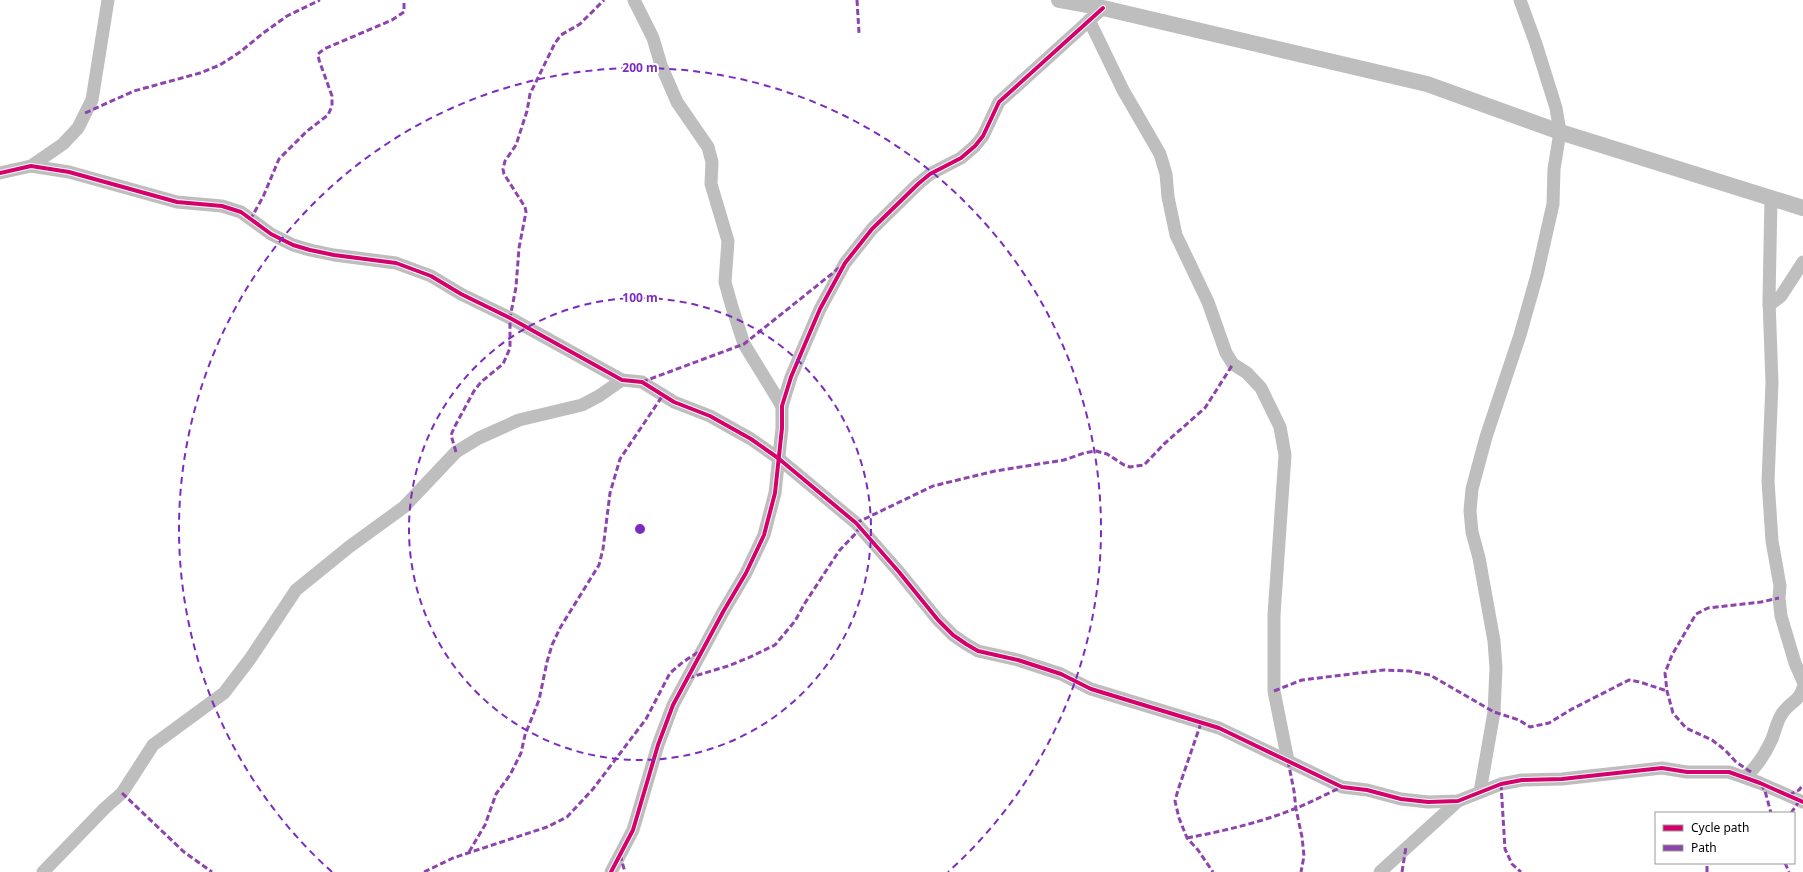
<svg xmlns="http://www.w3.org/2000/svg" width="1803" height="872" font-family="'Noto Sans',sans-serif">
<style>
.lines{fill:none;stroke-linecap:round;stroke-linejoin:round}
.minor{stroke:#bebebe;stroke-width:13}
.tertiary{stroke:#bebebe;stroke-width:16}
.quiet{stroke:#8e44ad;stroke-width:3;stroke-dasharray:6 3;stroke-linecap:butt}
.cycleway-casing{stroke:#fff;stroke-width:6}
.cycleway{stroke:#d6006c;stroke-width:4}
.ring{fill:none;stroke:#7b2cbf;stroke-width:2;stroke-dasharray:7 5}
.centre{fill:#7b2cbf;stroke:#fff;stroke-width:2}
.ring-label{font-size:12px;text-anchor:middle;font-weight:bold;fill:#7b2cbf;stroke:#fff;stroke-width:4;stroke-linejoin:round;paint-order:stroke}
</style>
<rect width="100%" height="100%" fill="#fff"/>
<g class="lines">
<g class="minor">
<path d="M 634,0 L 653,38 L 661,65 L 677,102 L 708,147 L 712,162 L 711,184 L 728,241 L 725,282 L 732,307 L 744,344 L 782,406"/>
<path d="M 1089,20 L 1123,90 L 1160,154 L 1166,174 L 1168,197 L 1176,235 L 1208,302 L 1226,353 L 1233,364 L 1247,373 L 1261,388 L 1280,427 L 1285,455 L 1274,615 L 1274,691 L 1288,761"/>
<path d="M 31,166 L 63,144 L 78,128 L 92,100 L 108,0"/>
<path d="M 0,173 L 31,166 L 69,172 L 177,202 L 222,206 L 241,212 L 271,234 L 293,245 L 310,250 L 334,255 L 396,263 L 431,276 L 461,294 L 510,318 L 622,380 L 642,382 L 674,402 L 710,416 L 751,439 L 778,458 L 856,523 L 899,572 L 938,620 L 953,635 L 966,644 L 978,651 L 1018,660 L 1061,674 L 1091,689 L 1219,728 L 1342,787 L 1367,790 L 1401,799 L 1428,802 L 1458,801 L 1501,784 L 1522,780 L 1562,779 L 1662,768 L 1687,772 L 1729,772 L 1760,783 L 1803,802"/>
<path d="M 1771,197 L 1769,300 L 1772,383 L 1768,481 L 1772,541 L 1780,586 L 1779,598 L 1781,616 L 1795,663 L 1803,681"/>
<path d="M 1769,305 L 1781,296 L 1803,262"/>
<path d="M 1745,777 C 1756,768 1766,752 1772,739 C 1776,729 1777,719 1784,711 C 1792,701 1799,701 1803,688"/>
<path d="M 1480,792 L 1494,712 L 1496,668 L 1494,641 L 1479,558 L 1472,532 L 1470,511 L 1472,489 L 1486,437 L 1520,335 L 1537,275 L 1553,204 L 1554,169 L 1560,132 L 1556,108 L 1536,44 L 1520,0"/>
<path d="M 43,872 L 105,808 L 122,793 L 153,745 L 224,693 L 250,659 L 296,590 L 349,547 L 404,507 L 456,452 L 479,438 L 519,420 L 582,405 L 599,396 L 622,380"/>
<path d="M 611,872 L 633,830 L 658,745 L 673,705 L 723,612 L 746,573 L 764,535 L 775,493 L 782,428 L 782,406 L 791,377 L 805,344 L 820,309 L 845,263 L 872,229 L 918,184 L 930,174 L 961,158 L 975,146 L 983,136 L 999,102 L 1103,8"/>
<path d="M 1380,872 L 1458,801"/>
</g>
<path class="tertiary" d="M 1059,0 L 1103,8 L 1427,84 L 1560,132 L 1803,208"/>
<g class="quiet">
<path d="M 857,0 L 859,33"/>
<path d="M 85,113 L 134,91 L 200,73 L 220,65 L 240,52 L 262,34 L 287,16 L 320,0"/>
<path d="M 250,220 L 263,197 L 279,159 L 306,132 L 328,115 L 332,106 L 332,96 L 319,60 L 318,54 L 324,49 L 392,20 L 404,12 L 404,0"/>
<path d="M 642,382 L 744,344 L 839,268"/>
<path d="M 456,452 L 451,435 L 455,426 L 474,391 L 481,382 L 503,364 L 510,348 L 510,318 L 516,287 L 519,248 L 526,212 L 525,207 L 504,174 L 503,169 L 505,161 L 516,145 L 527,111 L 530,94 L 555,43 L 561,35 L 580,24 L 604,0"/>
<path d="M 856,523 L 933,486 L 995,471 L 1064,460 L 1084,453 L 1096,451 L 1107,454 L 1124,465 L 1130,467 L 1144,465 L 1164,444 L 1205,408 L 1233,364"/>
<path d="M 688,678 L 728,666 L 748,658 L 775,645 L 795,621 L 805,603 L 839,551 L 857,532 L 859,527"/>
<path d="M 1274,691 L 1302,680 L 1384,670 L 1409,671 L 1430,675 L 1494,712 L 1519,720 L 1530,727 L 1549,723 L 1572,709 L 1629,680 L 1640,682 L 1667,691"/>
<path d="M 1201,723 L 1178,790 L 1175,801 L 1179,818 L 1187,838 L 1198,850 L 1213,872"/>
<path d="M 1288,761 L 1294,791 L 1296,809 L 1302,837 L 1304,856 L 1301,872"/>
<path d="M 1751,772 L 1736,762 L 1725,750 L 1712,740 L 1686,728 L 1673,713 L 1667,691 L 1665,673 L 1672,655 L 1696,614 L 1708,608 L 1761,602 L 1779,598"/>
<path d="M 1501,784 L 1505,849 L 1512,864 L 1521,872"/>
<path d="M 1761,784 L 1765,791 L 1771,813"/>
<path d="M 122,793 L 184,852 L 212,872"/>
<path d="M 1789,795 L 1799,790 L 1803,785"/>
<path d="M 1791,813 L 1800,800"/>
<path d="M 1187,838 C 1223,831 1259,823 1294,809 C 1310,803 1326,794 1342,787"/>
<path d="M 469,852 L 485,825 L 496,794 L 510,775 L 521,753 L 525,735 L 539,700 L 547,662 L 552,645 L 560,628 L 599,565 L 603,549 L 610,493 L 620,459 L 663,395"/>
<path d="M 620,855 L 625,872"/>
<path d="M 1785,863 L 1789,872"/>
<path d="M 424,872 L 453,858 L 547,827 L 567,817 L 593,789 L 646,719 L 670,673 L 683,662 L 700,651"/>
<path d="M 1402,872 L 1406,847"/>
<path d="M 1707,872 L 1707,863"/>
</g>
<g class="cycleway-casing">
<g id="cycleway">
<path d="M 0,173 L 31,166 L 69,172 L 177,202 L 222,206 L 241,212 L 271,234 L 293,245 L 310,250 L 334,255 L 396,263 L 431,276 L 461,294 L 510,318 L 622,380 L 642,382 L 674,402 L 710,416 L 751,439 L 778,458 L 856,523 L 899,572 L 938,620 L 953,635 L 966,644 L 978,651 L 1018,660 L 1061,674 L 1091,689 L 1219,728 L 1342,787 L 1367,790 L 1401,799 L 1428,802 L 1458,801 L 1501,784 L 1522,780 L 1562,779 L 1662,768 L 1687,772 L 1729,772 L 1760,783 L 1803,802"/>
<path d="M 611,872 L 633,830 L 658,745 L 673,705 L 723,612 L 746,573 L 764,535 L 775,493 L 782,428 L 782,406 L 791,377 L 805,344 L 820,309 L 845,263 L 872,229 L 918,184 L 930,174 L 961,158 L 975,146 L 983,136 L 999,102 L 1103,8"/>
</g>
</g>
<use href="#cycleway" class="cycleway"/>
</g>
<g class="ring">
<circle cx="640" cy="529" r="231"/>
<path d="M332 872A461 461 0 1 1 948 872"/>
</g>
<circle cx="640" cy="529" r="6" class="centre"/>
<g class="ring-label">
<text x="640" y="72">200 m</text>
<text x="640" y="302">100 m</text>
</g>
<rect x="1655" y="812" width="140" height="52" fill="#ffffff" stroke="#999999"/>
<rect x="1663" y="825" width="20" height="6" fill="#d6006c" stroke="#999999"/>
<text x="1691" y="832" font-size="12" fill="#000000">Cycle path</text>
<rect x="1663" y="845" width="20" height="6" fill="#8e44ad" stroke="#999999"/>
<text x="1691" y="852" font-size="12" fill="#000000">Path</text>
</svg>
